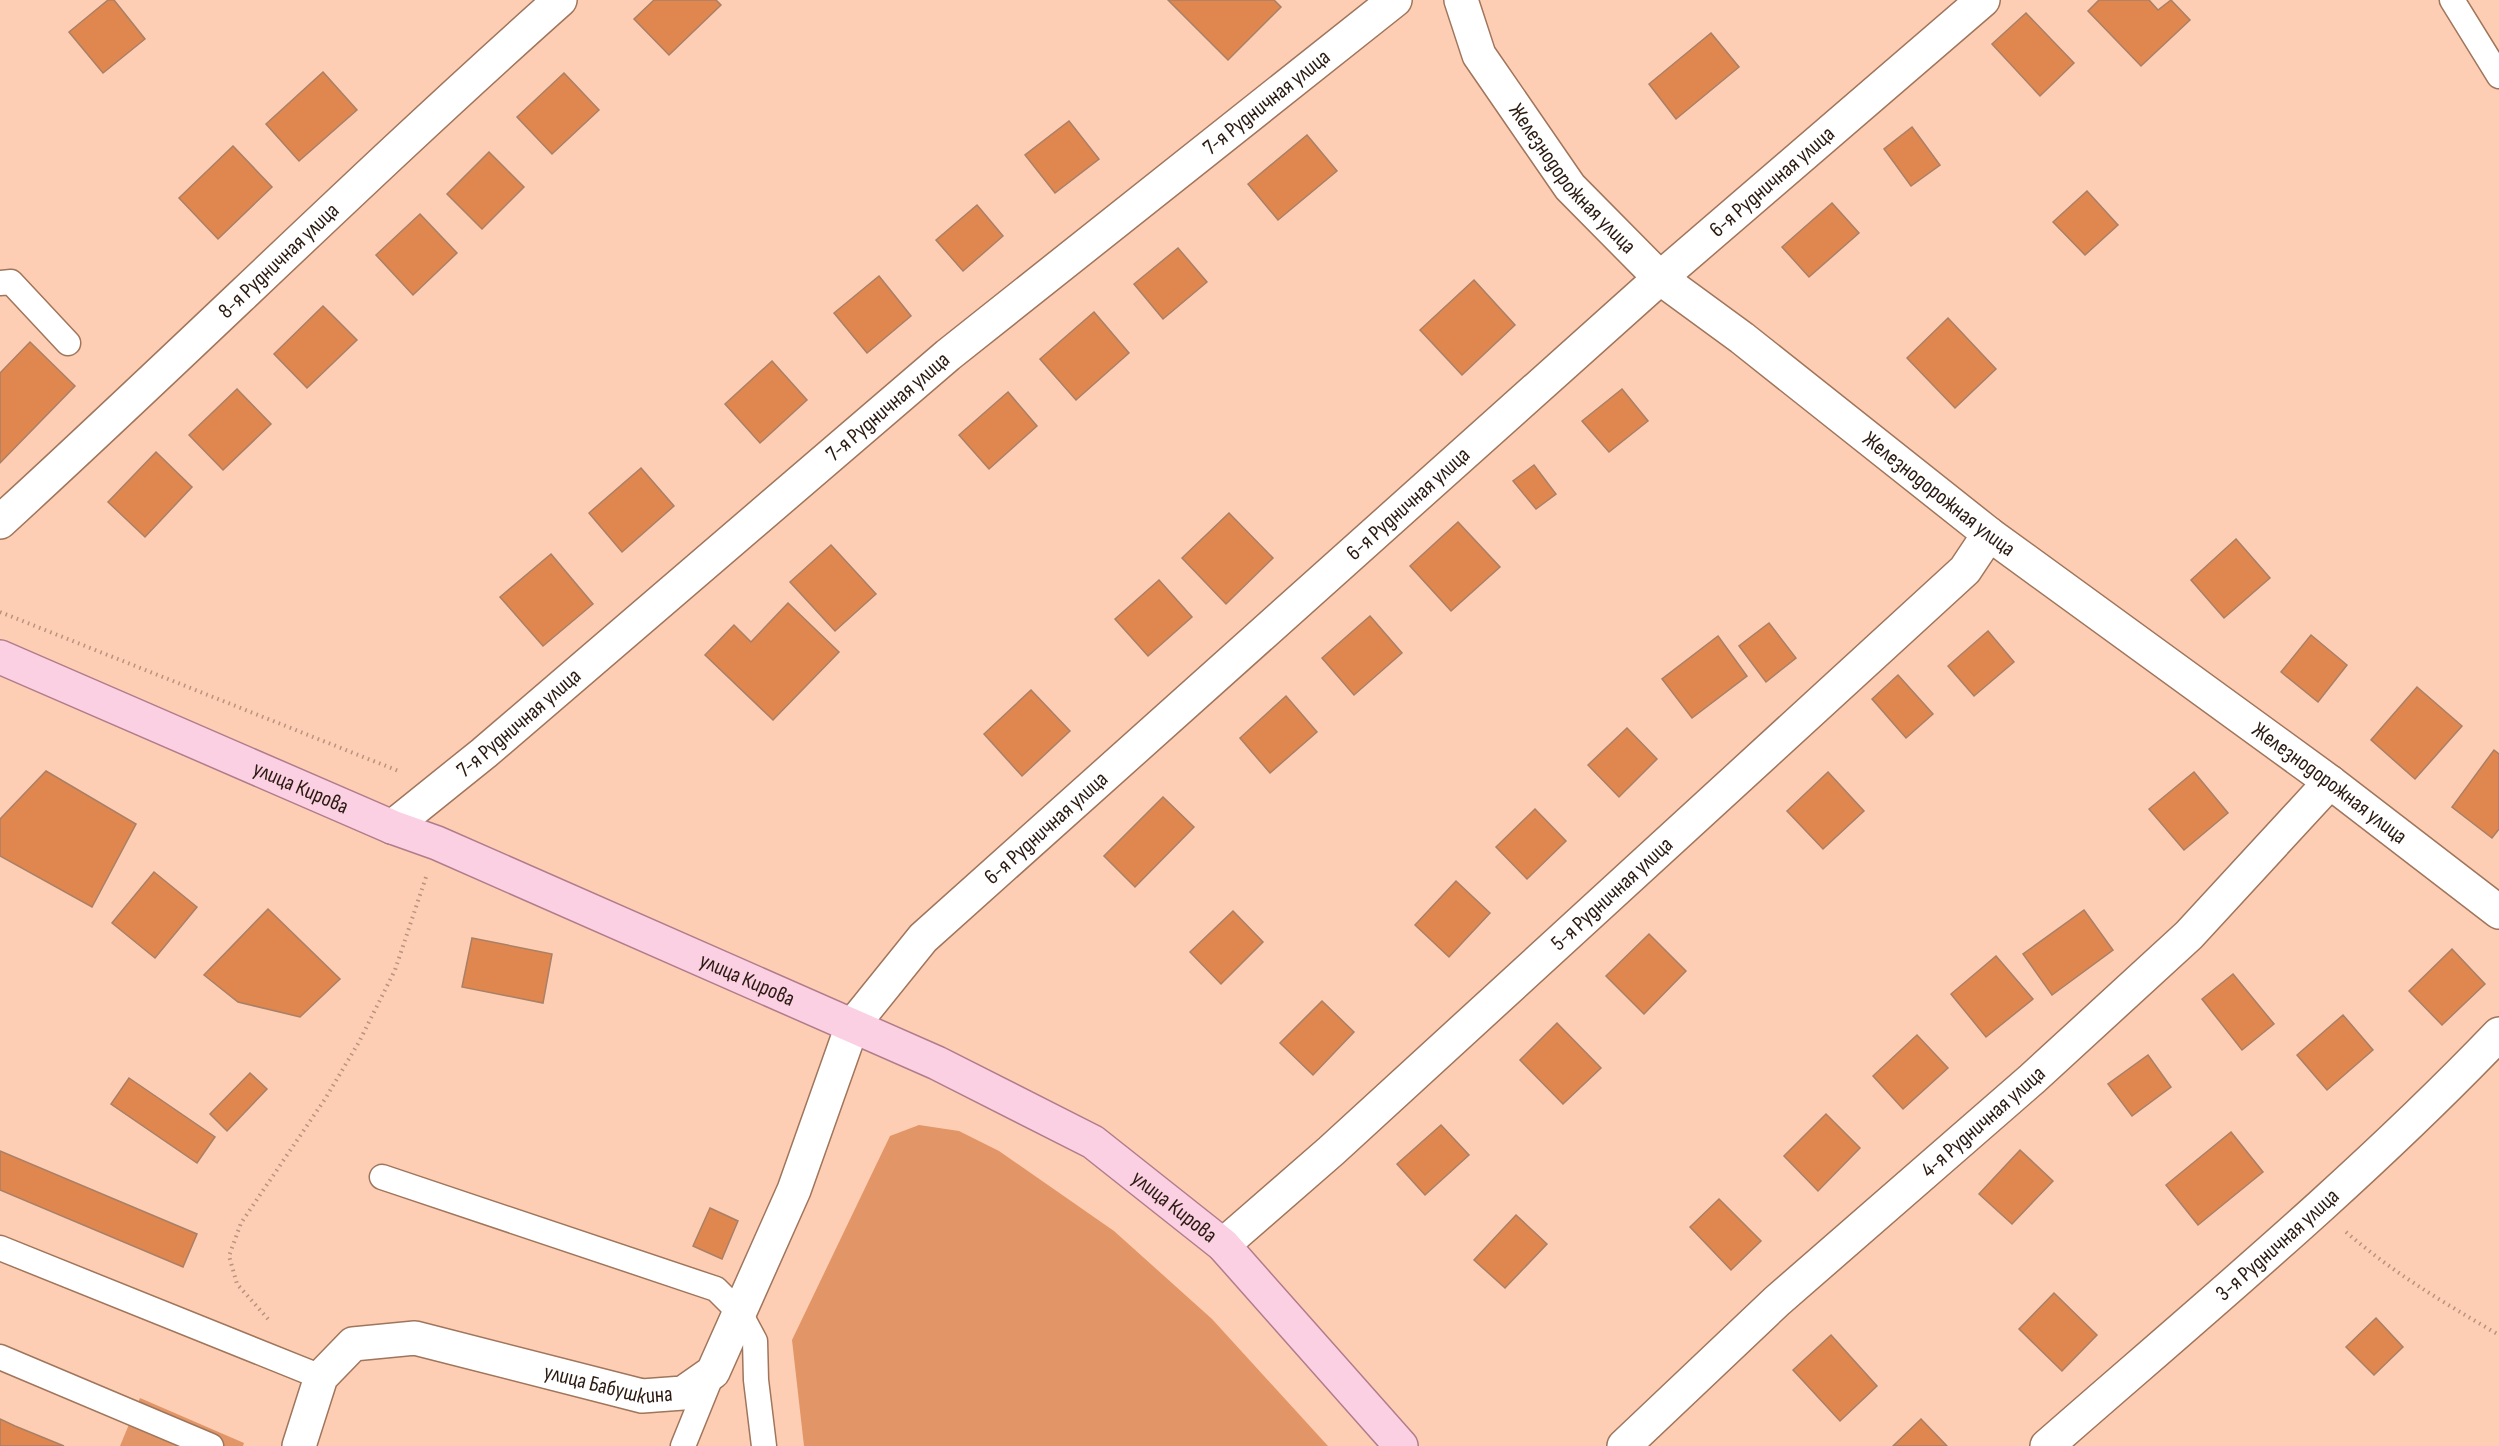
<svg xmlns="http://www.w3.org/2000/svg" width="2499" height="1446" font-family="'Sofia Sans Condensed',sans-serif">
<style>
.green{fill:#e29566}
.building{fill:#e08750;stroke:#a97f66;stroke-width:1.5}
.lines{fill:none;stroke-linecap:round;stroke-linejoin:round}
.lane-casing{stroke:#9f755c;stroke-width:27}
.street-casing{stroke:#9f755c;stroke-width:36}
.primary-casing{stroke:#b07c8c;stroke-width:36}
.path{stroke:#b9937e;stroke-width:4;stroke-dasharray:1.5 4.5;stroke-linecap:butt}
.lane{stroke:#fff;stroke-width:24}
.street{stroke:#fff;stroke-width:33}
.primary{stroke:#fad0e2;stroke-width:33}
.labels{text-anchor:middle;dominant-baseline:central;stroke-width:5;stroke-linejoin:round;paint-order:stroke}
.street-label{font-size:22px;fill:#2b1a10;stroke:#fdceb3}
</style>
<rect width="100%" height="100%" fill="#fdceb3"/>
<g class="green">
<path d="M 919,1125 L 959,1131 L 999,1151 L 1114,1231 L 1212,1319 L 1328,1446 L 804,1446 L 792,1340 L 890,1136 Z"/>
<path d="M 140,1398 L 244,1443 L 243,1446 L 120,1446 Z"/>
</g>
<g class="building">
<path d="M 108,0 L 114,0 L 145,39 L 103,73 L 69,32 Z"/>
<path d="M 654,0 L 716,0 L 721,5 L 669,55 L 634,19 Z"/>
<path d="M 1168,0 L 1274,0 L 1281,7 L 1228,60 Z"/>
<path d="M 2099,0 L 2149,0 L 2158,10 L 2171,0 L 2190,20 L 2141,66 L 2088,11 Z"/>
<path d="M 2026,13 L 2074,63 L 2040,96 L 1992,44 Z"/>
<path d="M 1711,33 L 1739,67 L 1676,119 L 1649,84 Z"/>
<path d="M 323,72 L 357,110 L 299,161 L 266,124 Z"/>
<path d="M 564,73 L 599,110 L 552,154 L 517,117 Z"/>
<path d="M 1069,121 L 1099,159 L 1055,193 L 1025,155 Z"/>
<path d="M 1912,127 L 1940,165 L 1911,186 L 1884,149 Z"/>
<path d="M 1307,135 L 1337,171 L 1278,220 L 1248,184 Z"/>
<path d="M 233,146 L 272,187 L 218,239 L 179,198 Z"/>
<path d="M 489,152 L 524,187 L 482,229 L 447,194 Z"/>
<path d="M 2087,191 L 2118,225 L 2085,255 L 2053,222 Z"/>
<path d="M 1832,203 L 1859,233 L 1809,277 L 1782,247 Z"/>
<path d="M 977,205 L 1003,236 L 963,271 L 936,240 Z"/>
<path d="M 420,214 L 457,253 L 413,295 L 376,255 Z"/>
<path d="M 1178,248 L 1207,282 L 1163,319 L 1134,284 Z"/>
<path d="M 879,276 L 911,316 L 867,353 L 834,313 Z"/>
<path d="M 1474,280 L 1515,325 L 1462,375 L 1420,330 Z"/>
<path d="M 323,306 L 357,340 L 307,388 L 274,354 Z"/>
<path d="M 1094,312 L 1129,353 L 1076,400 L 1040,359 Z"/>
<path d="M 1948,318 L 1996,369 L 1955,408 L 1907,358 Z"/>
<path d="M 30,342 L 75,386 L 0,463 L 0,373 Z"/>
<path d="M 772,361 L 807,400 L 760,443 L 725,404 Z"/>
<path d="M 237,389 L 271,424 L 223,470 L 189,435 Z"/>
<path d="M 1622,389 L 1648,421 L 1609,452 L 1582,421 Z"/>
<path d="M 1008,392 L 1037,426 L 989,469 L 959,435 Z"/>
<path d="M 156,452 L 192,487 L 145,537 L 108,502 Z"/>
<path d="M 1534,465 L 1556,494 L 1536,509 L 1513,481 Z"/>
<path d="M 641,468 L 674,506 L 622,552 L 589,513 Z"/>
<path d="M 1229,513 L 1273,558 L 1226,604 L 1182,558 Z"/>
<path d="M 1458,522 L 1500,567 L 1451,611 L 1410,566 Z"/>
<path d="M 2236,539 L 2270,578 L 2224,618 L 2191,580 Z"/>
<path d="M 831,545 L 876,594 L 835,631 L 790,582 Z"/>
<path d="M 551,554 L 593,604 L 543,646 L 500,597 Z"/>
<path d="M 1159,580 L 1192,617 L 1148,656 L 1115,619 Z"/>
<path d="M 788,603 L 839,652 L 773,720 L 705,655 L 734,625 L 751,642 Z"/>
<path d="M 1370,616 L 1402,653 L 1354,695 L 1322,658 Z"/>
<path d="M 1769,623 L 1796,658 L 1766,682 L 1739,646 Z"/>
<path d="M 1988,631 L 2014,662 L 1974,696 L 1948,666 Z"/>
<path d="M 2311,635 L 2347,665 L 2318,702 L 2281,672 Z"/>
<path d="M 1718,636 L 1747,676 L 1692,718 L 1662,679 Z"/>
<path d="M 1898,675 L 1933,714 L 1906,738 L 1872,699 Z"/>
<path d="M 2417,687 L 2462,726 L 2415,779 L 2371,740 Z"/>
<path d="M 1031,690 L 1070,731 L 1022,776 L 984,734 Z"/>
<path d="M 1286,696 L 1317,732 L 1270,773 L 1240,738 Z"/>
<path d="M 1627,728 L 1657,759 L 1619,797 L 1588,765 Z"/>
<path d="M 2494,750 L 2499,754 L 2499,829 L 2492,838 L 2452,807 Z"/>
<path d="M 46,771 L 136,824 L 92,907 L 0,856 L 0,819 Z"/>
<path d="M 1828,772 L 1864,811 L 1823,849 L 1787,811 Z"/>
<path d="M 2194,772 L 2228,813 L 2184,850 L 2149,809 Z"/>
<path d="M 1163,797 L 1194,827 L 1135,887 L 1104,856 Z"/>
<path d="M 1535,809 L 1566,841 L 1527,879 L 1496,847 Z"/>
<path d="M 154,872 L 197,907 L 155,958 L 112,923 Z"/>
<path d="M 1456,881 L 1490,913 L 1449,957 L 1415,925 Z"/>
<path d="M 268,909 L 340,979 L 300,1017 L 238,1002 L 204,975 Z"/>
<path d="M 2084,910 L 2113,950 L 2052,995 L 2023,954 Z"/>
<path d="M 1233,911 L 1263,942 L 1221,984 L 1190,952 Z"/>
<path d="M 1649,934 L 1686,971 L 1644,1014 L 1606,976 Z"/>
<path d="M 472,938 L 552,954 L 543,1003 L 462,987 Z"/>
<path d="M 2452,949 L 2485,984 L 2442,1025 L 2409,991 Z"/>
<path d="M 1996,956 L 2033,999 L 1986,1037 L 1951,994 Z"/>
<path d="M 2233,974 L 2274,1024 L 2242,1050 L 2202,999 Z"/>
<path d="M 1322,1001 L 1354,1032 L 1313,1075 L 1280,1043 Z"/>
<path d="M 2343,1015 L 2373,1050 L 2327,1090 L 2297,1055 Z"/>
<path d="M 1557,1023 L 1601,1068 L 1563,1104 L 1520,1060 Z"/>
<path d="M 1917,1035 L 1948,1068 L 1903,1109 L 1873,1076 Z"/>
<path d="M 2148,1055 L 2171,1087 L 2132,1116 L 2108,1084 Z"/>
<path d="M 250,1073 L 267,1089 L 227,1131 L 210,1114 Z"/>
<path d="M 129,1078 L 215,1137 L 197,1163 L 111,1104 Z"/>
<path d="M 1826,1114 L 1860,1148 L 1818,1191 L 1784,1156 Z"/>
<path d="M 1441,1125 L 1469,1155 L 1425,1195 L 1397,1164 Z"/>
<path d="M 2231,1132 L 2263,1172 L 2198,1225 L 2166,1185 Z"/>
<path d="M 2020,1150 L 2053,1181 L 2012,1224 L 1979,1194 Z"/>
<path d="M 0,1151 L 197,1234 L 183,1267 L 0,1190 Z"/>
<path d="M 1719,1199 L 1761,1241 L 1731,1270 L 1690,1227 Z"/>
<path d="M 710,1208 L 738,1221 L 722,1259 L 693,1246 Z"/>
<path d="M 1516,1215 L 1547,1244 L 1505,1288 L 1474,1260 Z"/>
<path d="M 2054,1293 L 2097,1335 L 2062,1371 L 2019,1329 Z"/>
<path d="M 2376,1318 L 2403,1347 L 2374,1375 L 2346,1347 Z"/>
<path d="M 1831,1335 L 1877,1386 L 1840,1421 L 1793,1370 Z"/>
<path d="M 0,1419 L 15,1426 L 64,1446 L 0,1446 Z"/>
<path d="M 1921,1419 L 1947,1446 L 1893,1446 Z"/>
</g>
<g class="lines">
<g class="lane-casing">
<g id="lane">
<path d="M 2452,0 L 2499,76"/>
<path d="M 0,283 L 11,282 L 68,343"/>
<path d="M 382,1177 L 716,1289 L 740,1313 L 755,1341 L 756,1380 L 764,1446"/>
<path d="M 0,1248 L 321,1377"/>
<path d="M 0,1357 L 211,1446"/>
<path d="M 683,1446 L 713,1372"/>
</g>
</g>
<g class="street-casing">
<g id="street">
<path id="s1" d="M 1461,0 L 1479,55 L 1570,187 L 1660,278 L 1742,338 L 1989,534 L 2330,782 L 2499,912"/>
<path id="s2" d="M 0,522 C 188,350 369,170 560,0"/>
<path id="s3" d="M 392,827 L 484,753 L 948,355 L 1395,0"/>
<path id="s4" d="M 1223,1245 L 1331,1151 L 1965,570 L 1989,534"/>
<path id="s5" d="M 299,1446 L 321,1377 L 353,1344 L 415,1338 L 642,1396 L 683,1393 L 713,1372 L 794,1190 L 852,1026 L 923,938 L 1660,278 L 1983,0"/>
<path id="s6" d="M 1624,1446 L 1777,1301 L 2032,1079 L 2189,935 L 2330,782"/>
<path id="s7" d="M 2047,1446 C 2200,1312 2358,1181 2499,1034"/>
</g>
</g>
<g class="primary-casing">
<g id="primary">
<path id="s8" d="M 0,657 L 392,827 L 437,843 L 937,1063 L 1093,1142 L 1223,1245 L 1401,1446"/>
</g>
</g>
<g class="path">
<path d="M 0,612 L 401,772"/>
<path d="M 2346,1232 C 2396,1275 2443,1302 2499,1335"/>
<path d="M 268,1319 L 237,1284 L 229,1256 L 241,1223 L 325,1099 L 359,1042 L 395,970 L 426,877"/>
</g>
<use href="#lane" class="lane"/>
<use href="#street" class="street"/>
<use href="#primary" class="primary"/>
</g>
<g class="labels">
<g class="street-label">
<text stroke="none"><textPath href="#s3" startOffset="1136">7-я Рудничная улица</textPath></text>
<text stroke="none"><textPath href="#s1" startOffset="213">Железнодорожная улица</textPath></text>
<text stroke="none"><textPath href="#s5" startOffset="2116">6-я Рудничная улица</textPath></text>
<text stroke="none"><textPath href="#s2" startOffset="382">8-я Рудничная улица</textPath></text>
<text stroke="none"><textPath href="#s3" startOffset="650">7-я Рудничная улица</textPath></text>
<text stroke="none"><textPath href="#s1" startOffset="699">Железнодорожная улица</textPath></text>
<text stroke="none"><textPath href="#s5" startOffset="1630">6-я Рудничная улица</textPath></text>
<text stroke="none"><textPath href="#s3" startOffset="164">7-я Рудничная улица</textPath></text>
<text stroke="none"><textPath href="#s1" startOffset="1185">Железнодорожная улица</textPath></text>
<text stroke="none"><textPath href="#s8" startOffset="328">улица Кирова</textPath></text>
<text stroke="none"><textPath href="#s5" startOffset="1144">6-я Рудничная улица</textPath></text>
<text stroke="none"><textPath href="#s4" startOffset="524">5-я Рудничная улица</textPath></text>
<text stroke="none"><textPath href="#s8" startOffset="814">улица Кирова</textPath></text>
<text stroke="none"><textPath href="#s6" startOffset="484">4-я Рудничная улица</textPath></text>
<text stroke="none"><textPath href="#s8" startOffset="1300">улица Кирова</textPath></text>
<text stroke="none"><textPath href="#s7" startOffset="306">3-я Рудничная улица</textPath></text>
<text stroke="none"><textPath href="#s5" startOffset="380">улица Бабушкина</textPath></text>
</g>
</g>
</svg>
